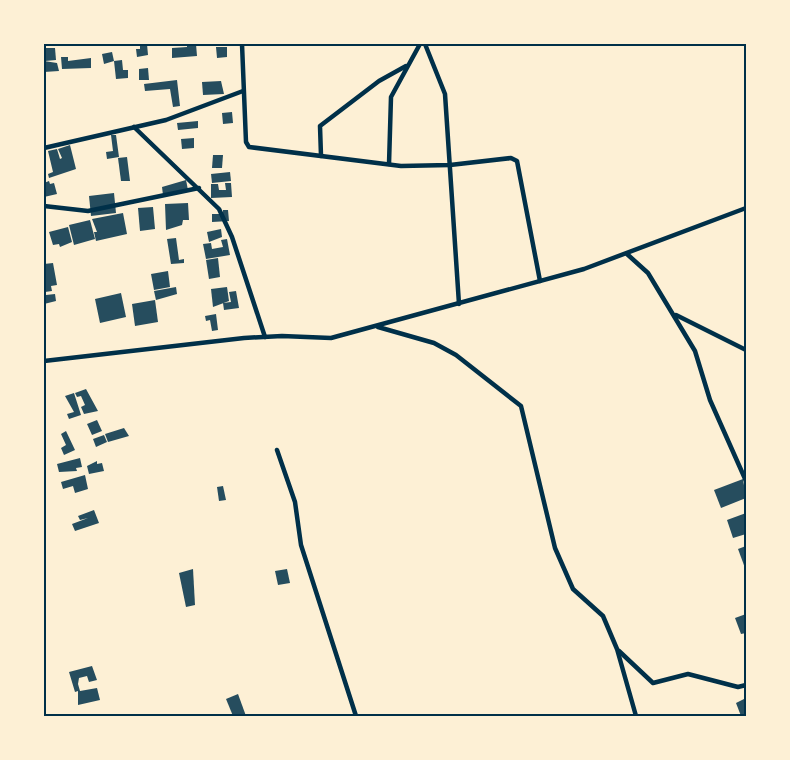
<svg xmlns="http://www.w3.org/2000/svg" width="790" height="760" font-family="'Work Sans',sans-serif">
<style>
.building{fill:#264d5e}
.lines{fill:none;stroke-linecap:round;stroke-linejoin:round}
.minor{stroke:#003049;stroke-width:4.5}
.neatline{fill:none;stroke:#003049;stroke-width:2}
</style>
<rect width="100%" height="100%" fill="#fdf0d5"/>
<g class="building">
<path d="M 140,44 L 147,44 L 148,55 L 137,57 L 136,49 L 140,49 Z"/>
<path d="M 187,44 L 196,44 L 197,56 L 172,58 L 172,48 L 187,47 Z"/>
<path d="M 216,47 L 227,47 L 227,57 L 217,58 Z"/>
<path d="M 44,48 L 55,48 L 56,60 L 45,61 Z"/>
<path d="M 112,52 L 114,61 L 104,64 L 102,54 Z"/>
<path d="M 61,57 L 68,57 L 68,61 L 91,58 L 91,68 L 62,69 Z"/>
<path d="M 122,60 L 123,70 L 128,70 L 128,78 L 116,79 L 114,61 Z"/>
<path d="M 44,61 L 57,63 L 59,71 L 44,72 Z"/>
<path d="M 148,68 L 149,80 L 139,80 L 139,69 Z"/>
<path d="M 177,80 L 180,106 L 173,107 L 170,89 L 145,91 L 144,84 Z"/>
<path d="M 221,81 L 224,94 L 203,95 L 202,82 Z"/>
<path d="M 232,112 L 233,123 L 223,124 L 222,113 Z"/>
<path d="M 198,121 L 198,128 L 178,130 L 177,123 Z"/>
<path d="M 111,135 L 116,135 L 119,157 L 107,159 L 106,152 L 113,151 Z"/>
<path d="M 194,138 L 194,148 L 182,149 L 181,139 Z"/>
<path d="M 70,145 L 76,169 L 49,178 L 48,174 L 53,172 L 48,151 L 57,149 L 60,159 L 62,158 L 58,149 Z"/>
<path d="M 213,155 L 223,155 L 222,168 L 212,168 Z"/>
<path d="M 127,157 L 130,181 L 121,181 L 118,158 Z"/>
<path d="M 230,172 L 231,181 L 212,183 L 211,174 Z"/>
<path d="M 186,180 L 188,190 L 163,195 L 162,187 Z"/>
<path d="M 49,181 L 50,184 L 54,183 L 57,194 L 44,197 L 44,183 Z"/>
<path d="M 225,183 L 231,183 L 232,197 L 211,198 L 211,184 L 218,184 L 219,190 L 226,190 Z"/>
<path d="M 114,193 L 116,213 L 91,216 L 89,196 Z"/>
<path d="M 188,203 L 189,220 L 183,220 L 182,225 L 166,230 L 165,204 Z"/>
<path d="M 153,207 L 155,229 L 140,231 L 138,208 Z"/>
<path d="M 223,210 L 228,210 L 229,221 L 212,222 L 212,214 L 223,214 Z"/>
<path d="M 123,213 L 127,234 L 96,241 L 94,232 L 97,232 L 92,219 Z"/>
<path d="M 90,220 L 95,239 L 74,245 L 69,225 Z"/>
<path d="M 68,227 L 72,242 L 60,247 L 59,244 L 53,245 L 49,232 Z"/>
<path d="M 221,229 L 222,237 L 209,242 L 207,232 Z"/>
<path d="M 176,238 L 179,260 L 184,259 L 184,263 L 171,264 L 167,239 Z"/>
<path d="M 227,239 L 230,255 L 206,259 L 203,244 L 211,243 L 212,249 L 223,247 L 221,240 Z"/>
<path d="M 218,258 L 220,277 L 209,279 L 206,260 Z"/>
<path d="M 53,263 L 57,285 L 51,286 L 52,291 L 45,292 L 46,295 L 55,294 L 56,301 L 44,304 L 44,264 Z"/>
<path d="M 168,271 L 170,287 L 154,290 L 151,274 Z"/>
<path d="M 176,287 L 177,294 L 156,300 L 154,291 Z"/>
<path d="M 227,287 L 229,301 L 213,307 L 211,289 Z"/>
<path d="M 236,291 L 239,308 L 224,310 L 223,303 L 231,302 L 229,292 Z"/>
<path d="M 121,293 L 126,317 L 100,323 L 95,299 Z"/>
<path d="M 155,300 L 158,322 L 135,326 L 132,304 Z"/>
<path d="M 216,314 L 218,330 L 212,331 L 210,320 L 206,321 L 205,316 Z"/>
<path d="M 86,389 L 98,411 L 84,414 L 81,407 L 85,405 L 81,396 L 77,397 L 75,393 Z"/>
<path d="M 74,393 L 81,415 L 69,419 L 67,414 L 74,412 L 65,396 Z"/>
<path d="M 97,420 L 102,431 L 92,435 L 87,424 Z"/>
<path d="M 124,428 L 129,436 L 108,442 L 105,434 Z"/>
<path d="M 66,431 L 75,450 L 64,455 L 61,448 L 66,445 L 61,434 Z"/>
<path d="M 104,435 L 107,442 L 96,447 L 93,439 Z"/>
<path d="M 80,458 L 82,467 L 76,468 L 77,471 L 59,472 L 57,464 Z"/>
<path d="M 97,461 L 97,464 L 102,463 L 104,471 L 89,474 L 87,466 Z"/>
<path d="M 85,475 L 88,489 L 75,493 L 73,486 L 63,489 L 61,482 Z"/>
<path d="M 743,479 L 746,498 L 721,508 L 714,490 Z"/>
<path d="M 223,486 L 226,500 L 219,501 L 217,487 Z"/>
<path d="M 94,510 L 99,523 L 75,531 L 72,524 L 88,518 L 80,520 L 78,516 Z"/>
<path d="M 746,513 L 746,534 L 733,538 L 727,520 Z"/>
<path d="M 746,546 L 746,567 L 745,568 L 738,549 Z"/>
<path d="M 193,569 L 195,605 L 186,607 L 179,573 Z"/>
<path d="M 287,569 L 290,583 L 278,585 L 275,571 Z"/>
<path d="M 746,614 L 746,633 L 741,634 L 735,618 Z"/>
<path d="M 92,666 L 97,680 L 89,682 L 87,676 L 79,678 L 78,684 L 80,691 L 97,688 L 100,700 L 78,705 L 78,691 L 75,692 L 69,672 Z"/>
<path d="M 238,694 L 246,716 L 233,716 L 226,699 Z"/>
<path d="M 746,698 L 746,716 L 741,716 L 736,703 Z"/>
</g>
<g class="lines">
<g class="minor">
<path d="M 242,44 L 246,142 L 249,147 L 401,166 L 450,165 L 511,158 L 517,161 L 540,281"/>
<path d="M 425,44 L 445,94 L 459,304"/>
<path d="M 134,127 L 219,209 L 232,237 L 265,337"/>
<path d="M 44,148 L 166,120 L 243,91"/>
<path d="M 321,156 L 320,126 L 379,81 L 406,66"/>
<path d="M 389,164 L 391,97 L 420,44"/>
<path d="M 44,206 L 88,211 L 199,188"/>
<path d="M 627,254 L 648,273 L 695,351 L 710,400 L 746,481"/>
<path d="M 676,315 L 746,350"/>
<path d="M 378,327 L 434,343 L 456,355 L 521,406 L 555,548 L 573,589 L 603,616 L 617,649 L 636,716"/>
<path d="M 44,361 L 244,338 L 282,336 L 331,338 L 584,269 L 746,208"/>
<path d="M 277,450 L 295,502 L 301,545 L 356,716"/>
<path d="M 619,651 L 653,683 L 688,674 L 738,687 L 746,685"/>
</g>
</g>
<rect width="790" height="760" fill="none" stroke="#fdf0d5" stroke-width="90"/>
<rect x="45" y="45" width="700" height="670" class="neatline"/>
</svg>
